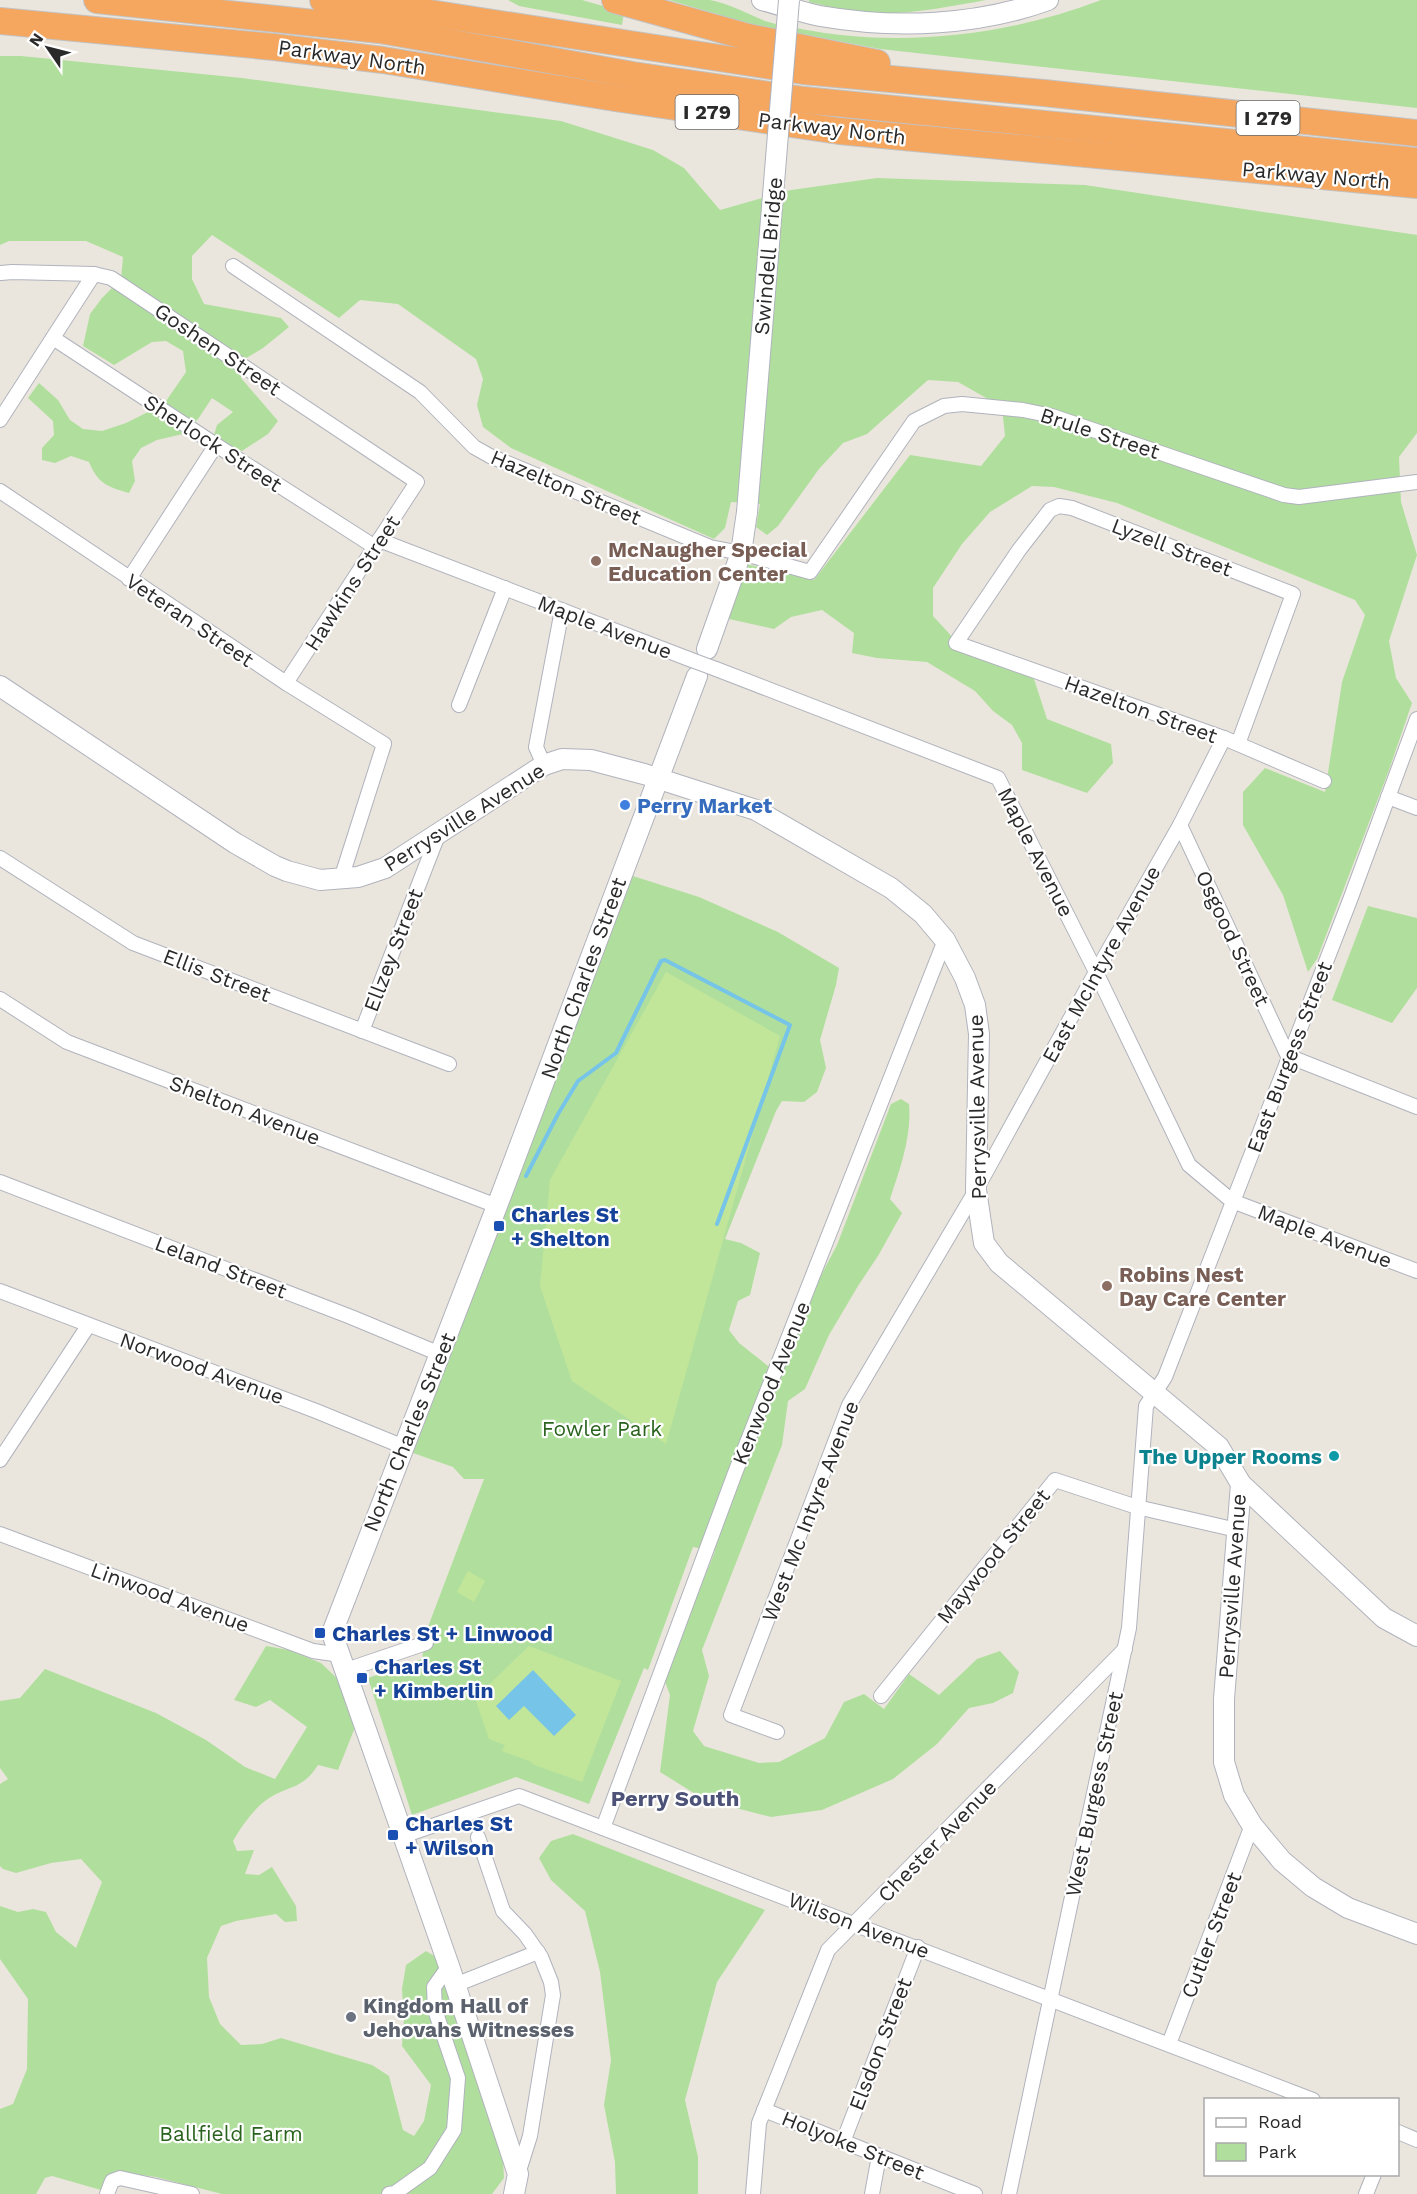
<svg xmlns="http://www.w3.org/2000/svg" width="1417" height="2194" font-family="'Work Sans',sans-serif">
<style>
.green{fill:#b0df9d}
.pitch{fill:#c2e699}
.water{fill:#76c4e8}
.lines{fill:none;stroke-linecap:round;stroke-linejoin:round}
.stream{stroke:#76c4e8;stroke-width:4}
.street-casing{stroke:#b0b3bd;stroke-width:16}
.secondary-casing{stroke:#b0b3bd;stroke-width:22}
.highway-casing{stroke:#c3c3c3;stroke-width:28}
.street{stroke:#fff;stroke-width:14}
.secondary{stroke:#fff;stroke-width:20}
.highway{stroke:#f5a65f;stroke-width:26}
.street-bridge-casing{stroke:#b0b3bd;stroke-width:16;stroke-linecap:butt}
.secondary-bridge-casing{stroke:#b0b3bd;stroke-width:22;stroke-linecap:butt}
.street-bridge{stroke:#fff;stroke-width:14}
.secondary-bridge{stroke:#fff;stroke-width:20}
.education-dot{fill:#8d6e63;stroke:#fff;stroke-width:2}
.shop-dot{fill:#3f7fe0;stroke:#fff;stroke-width:2}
.transit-dot{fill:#1a4fb4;stroke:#fff;stroke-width:2}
.culture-dot{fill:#0f9aa8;stroke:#fff;stroke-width:2}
.worship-dot{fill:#6b7280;stroke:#fff;stroke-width:2}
.labels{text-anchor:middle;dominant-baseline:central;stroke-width:4.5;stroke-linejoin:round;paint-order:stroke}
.shield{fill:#fff;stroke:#6a6a6a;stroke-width:1.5}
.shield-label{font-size:20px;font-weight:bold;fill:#2a2a2a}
.street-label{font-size:21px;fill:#2a2a2a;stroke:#fff}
.education-label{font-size:21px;font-weight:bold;fill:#785e54;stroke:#fff;text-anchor:start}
.shop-label{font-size:21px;font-weight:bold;fill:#366cbe;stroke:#fff;text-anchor:start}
.transit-label{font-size:21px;font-weight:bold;fill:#164399;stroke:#fff;text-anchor:start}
.park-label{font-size:21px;fill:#2a631e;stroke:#fff}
.culture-label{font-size:21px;font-weight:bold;fill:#0d838f;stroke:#fff;text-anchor:end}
.worship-label{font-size:21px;font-weight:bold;fill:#5b616d;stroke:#fff;text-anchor:start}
.neighbourhood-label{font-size:22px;font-weight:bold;fill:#4d5378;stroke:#fff}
</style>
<rect width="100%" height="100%" fill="#ebe6dd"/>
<g class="green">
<path d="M 508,0 L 582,0 L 624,12 L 622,25 L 519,6 Z"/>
<path d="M 669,0 C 682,0 697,0 710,0 C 728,3 748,14 765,21 C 777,25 789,26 801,29 C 900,48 1007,36 1101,0 L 1417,0 L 1417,108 L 880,49 L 754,25 Z"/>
<path d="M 809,0 L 986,0 C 953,6 908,15 874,13 C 852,12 830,7 809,2 Z"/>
<path d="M 0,56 L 21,56 L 242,78 L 561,121 L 653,150 L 684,168 L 720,210 L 791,190 L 877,178 L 1085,185 L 1417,235 L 1417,433 L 1399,457 L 1401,502 L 1417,555 L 1389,641 L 1396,678 L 1412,703 L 1389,770 L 1317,959 L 1308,972 L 1283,895 L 1243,825 L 1243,792 L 1265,768 L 1325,792 L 1342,682 L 1365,615 L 1355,600 L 1117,503 L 1054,487 L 1032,486 L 990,512 L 962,544 L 933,588 L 933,616 L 967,653 L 1033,676 L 1047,719 L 1111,744 L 1113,763 L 1087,793 L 1022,770 L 1022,743 L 1012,725 L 993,711 L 975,691 L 927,662 L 877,658 L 852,653 L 854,633 L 822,610 L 791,617 L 774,629 L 729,619 L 746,564 L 814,580 L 910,455 L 981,466 L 1005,436 L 1002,407 L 958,382 L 928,380 L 867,434 L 843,443 L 819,469 L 778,526 L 767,535 L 756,527 L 760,504 L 731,502 L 725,528 L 714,539 L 511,448 L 483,427 L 477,405 L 483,379 L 476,359 L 398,304 L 360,300 L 339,318 L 212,235 L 192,256 L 192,279 L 204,304 L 281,318 L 289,327 L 263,348 L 243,360 L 241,378 L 278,421 L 268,434 L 242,451 L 221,444 L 214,435 L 217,425 L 233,412 L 212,398 L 198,419 L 183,434 L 157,440 L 141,448 L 132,461 L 135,481 L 129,493 C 108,487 98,484 89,462 L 71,456 L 55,463 L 42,460 L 42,448 L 54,435 L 53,421 L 28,398 L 39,383 L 58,400 L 70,420 L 83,429 L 102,431 L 126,423 L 164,404 L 186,372 L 183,351 L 166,341 L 152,342 L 114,365 L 83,346 L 90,314 L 102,298 L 121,279 L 123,257 L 86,241 L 9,241 L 0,245 Z"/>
<path d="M 633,876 L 699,897 L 778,932 L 839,968 L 836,985 L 820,1040 L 826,1068 L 817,1092 L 804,1102 L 782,1101 L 776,1111 L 725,1239 L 741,1243 L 760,1253 L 750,1295 L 738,1301 L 729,1330 L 739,1343 L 768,1366 L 780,1365 L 806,1304 L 837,1245 L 891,1104 L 901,1099 L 909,1104 C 912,1136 900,1169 890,1199 L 902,1213 L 878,1256 L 858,1286 L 829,1335 L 805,1389 L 788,1401 L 782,1445 L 702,1650 L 709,1676 L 693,1731 L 704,1746 L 759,1763 L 779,1762 L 825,1738 L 844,1702 L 864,1694 L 884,1709 L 909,1674 L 939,1695 L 977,1659 L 1000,1651 L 1019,1672 L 1013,1693 L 993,1703 L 969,1708 L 937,1744 L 893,1779 L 822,1810 L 771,1817 L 705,1800 L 660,1772 L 670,1695 L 664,1679 L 715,1551 L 693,1547 L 648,1670 L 644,1668 L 589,1804 L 516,1777 L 412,1815 L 368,1678 L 422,1659 L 426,1632 L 484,1479 L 464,1479 L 453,1467 L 413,1453 Z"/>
<path d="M 1368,906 L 1417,918 L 1417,988 L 1392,1023 L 1332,1000 Z"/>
<path d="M 266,1646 L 289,1650 L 321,1663 L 341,1682 L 355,1723 L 354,1730 L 338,1770 L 318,1765 C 302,1791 286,1785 265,1801 C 252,1811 241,1827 233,1841 L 237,1851 L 254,1850 L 245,1874 L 259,1875 L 272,1867 L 296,1906 L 297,1921 L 285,1922 L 276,1914 L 236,1921 L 221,1926 L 207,1958 L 209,1997 L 220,2024 L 241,2045 L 262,2044 L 281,2038 L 372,2065 L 389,2076 L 403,2130 L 414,2136 L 424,2121 L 431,2085 L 402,2046 L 404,2019 L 402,1989 L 406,1965 L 426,1951 L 438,1958 L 502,2141 L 504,2178 L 492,2194 L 222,2194 L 156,2177 L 120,2172 L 109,2175 L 101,2190 L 52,2176 L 45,2178 L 36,2194 L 0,2194 L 0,2109 L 13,2104 L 27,2069 L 28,1999 L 0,1959 L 0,1906 L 18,1912 L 33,1909 L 46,1912 L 56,1932 L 76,1948 L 102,1882 L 81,1859 L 51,1863 L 16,1873 L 3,1869 L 0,1866 L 0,1784 L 8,1779 L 0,1768 L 0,1701 L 20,1698 L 45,1669 L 156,1713 L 206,1740 L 245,1767 L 275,1779 L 307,1727 L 270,1700 L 256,1707 L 234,1700 Z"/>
<path d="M 573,1834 L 765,1910 L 717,1982 L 685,2100 L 698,2157 L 698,2194 L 616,2194 L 615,2162 L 604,2105 L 611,2060 L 600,1972 L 585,1911 L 551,1880 L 539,1858 L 551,1841 Z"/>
</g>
<g class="pitch">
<path d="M 666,972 L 780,1036 L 666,1444 L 572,1381 L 540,1286 L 550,1180 Z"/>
<path d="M 468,1571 L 485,1581 L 474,1602 L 457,1592 Z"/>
<path d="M 529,1646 L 621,1681 L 582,1782 L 532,1764 L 532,1762 L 502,1751 L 505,1745 L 489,1739 L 475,1698 Z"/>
</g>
<path class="water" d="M 533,1670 L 576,1715 L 554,1736 L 524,1706 L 509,1720 L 496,1706 Z"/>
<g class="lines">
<path class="stream" d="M 526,1176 L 558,1114 L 578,1081 L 616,1053 L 661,961 L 665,960 L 790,1025 L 717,1224"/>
<g class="street-casing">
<g id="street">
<path d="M 233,266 L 420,392 L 474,447 L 490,456 L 710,547 L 741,553 L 810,572 L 914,421 L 944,406 L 962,404 L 1023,410 L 1052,416 L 1284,495 L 1299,497 L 1417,482"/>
<path d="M 1,273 L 12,272 L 94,274 L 111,278 L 417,482 L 286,683"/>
<path d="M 53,338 L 216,445 L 375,547"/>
<path d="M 0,420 L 94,274"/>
<path d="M 0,491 L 286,683 L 384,744 L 341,879"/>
<path d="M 379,540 L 689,659"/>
<path d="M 129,579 L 216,445"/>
<path d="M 716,669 L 998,778 L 1096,972 L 1189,1165 L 1232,1201 L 1417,1271"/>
<path d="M 459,705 L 505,588"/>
<path d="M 1238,744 L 1293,594 L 1072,508 L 1059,506 L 1050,510 L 1019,550 L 956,643 L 1224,738 L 1324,781"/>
<path d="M 544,765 L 536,747 L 562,610"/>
<path d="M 1388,797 L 1417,808"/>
<path d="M 1180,825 L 1288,1056 L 1417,1107"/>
<path d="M 0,858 L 133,943 L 449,1064"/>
<path d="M 0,999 L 67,1042 L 497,1206"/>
<path d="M 362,1031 L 438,835"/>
<path d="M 0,1182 L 351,1317 L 440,1354"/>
<path d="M 0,1291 L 316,1411 L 404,1447"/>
<path d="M 0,1460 L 88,1326"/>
<path d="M 0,1534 L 313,1651 L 341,1655"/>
<path d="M 346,1670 L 426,1643"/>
<path d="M 881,1696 L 1055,1480 L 1137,1507 L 1237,1530"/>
<path d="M 777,1732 L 731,1715 L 849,1405 L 976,1190 L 1096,972 L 1180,825 L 1224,738"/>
<path d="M 603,1828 L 735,1473 L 945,940"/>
<path d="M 403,1836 L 519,1796 L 1313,2100"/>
<path d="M 478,1837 L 503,1911 L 525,1934 L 541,1957 L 551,1982 L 553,1995 L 530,2136 L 518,2174"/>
<path d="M 455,1985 L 538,1952"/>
<path d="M 1169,2044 L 1252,1825"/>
<path d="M 764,2110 L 975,2194"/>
<path d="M 1398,2132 L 1417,2140"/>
<path d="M 843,2142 L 918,1947"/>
<path d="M 107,2194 L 112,2181 L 120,2178 L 192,2194"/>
<path d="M 389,2194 L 395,2193 L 430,2168 L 454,2130 L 458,2078 L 435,2010 L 434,1987 L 449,1966"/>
<path d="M 753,2194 L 759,2123 L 828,1950 L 1125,1649"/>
<path d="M 872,2194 L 879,2156"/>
<path d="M 1009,2194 L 1129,1628 L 1146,1406 L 1165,1377 L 1350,900 L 1417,719"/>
<path d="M 1366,2194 L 1374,2174"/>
</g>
</g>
<g class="secondary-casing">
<g id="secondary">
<path d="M 762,0 C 781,5 800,12 820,16 C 895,29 977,26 1048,0"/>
<path d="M 707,649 L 741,553 L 747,512"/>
<path d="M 0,686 L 235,843 L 275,866 L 287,871 L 320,880 L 358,877 L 385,868 L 544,765 L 562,759 L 591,760 L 644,774 L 756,810 L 891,888 L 923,914 L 945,940 L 965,978 L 975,1005 L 979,1034 L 976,1190 L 984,1243 L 999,1263 L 1219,1447 L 1241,1484 L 1224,1699 L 1224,1762 L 1234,1795 L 1252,1825 L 1282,1861 L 1313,1887 L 1348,1908 L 1417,1934"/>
<path d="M 1241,1484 L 1384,1618 L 1417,1636"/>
<path d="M 514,2194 L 518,2174 L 449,1966 L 332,1633 L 497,1206 L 697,676"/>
</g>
</g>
<g class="highway-casing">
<g id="highway">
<path d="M 97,0 L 380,30 L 633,75 L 804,100 L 1417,161"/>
<path d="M 323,0 L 384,6 L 803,71 L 1044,93 L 1417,133"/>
<path d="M 615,0 L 748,37 L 877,63"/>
<path d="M 0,21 L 274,47 L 383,60 L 615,98 L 839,131 L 1417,185"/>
</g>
</g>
<use href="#street" class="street"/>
<use href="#secondary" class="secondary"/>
<use href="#highway" class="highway"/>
<g class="street-bridge-casing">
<path id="street-bridge" d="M 689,659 L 716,669"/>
</g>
<g class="secondary-bridge-casing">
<path id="secondary-bridge" d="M 747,512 L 789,0"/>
</g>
<use href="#street-bridge" class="street-bridge"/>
<use href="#secondary-bridge" class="secondary-bridge"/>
</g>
<g class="education-dot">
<circle cx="596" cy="561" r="6"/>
<circle cx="1107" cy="1286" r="6"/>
</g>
<circle class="shop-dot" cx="625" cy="805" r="6"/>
<g class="transit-dot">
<rect x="493" y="1220" width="12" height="12" rx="3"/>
<rect x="314" y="1627" width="12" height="12" rx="3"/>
<rect x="356" y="1672" width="12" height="12" rx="3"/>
<rect x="387" y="1829" width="12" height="12" rx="3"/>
</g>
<circle class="culture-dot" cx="1334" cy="1456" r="6"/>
<circle class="worship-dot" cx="351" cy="2017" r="6"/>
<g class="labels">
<g class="shield">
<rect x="675.5" y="95" width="63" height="34" rx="4.5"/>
<rect x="1236.5" y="101" width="63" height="34" rx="4.5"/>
</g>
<g class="shield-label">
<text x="707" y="112">I 279</text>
<text x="1268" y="118">I 279</text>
</g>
<g class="street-label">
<text transform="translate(352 57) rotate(8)">Parkway North</text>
<text transform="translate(832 128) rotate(7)">Parkway North</text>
<text transform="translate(1316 175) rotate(5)">Parkway North</text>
<text transform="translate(768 256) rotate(-85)">Swindell Bridge</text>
<text transform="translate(218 349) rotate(34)">Goshen Street</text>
<text transform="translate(1100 433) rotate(18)">Brule Street</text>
<text transform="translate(213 443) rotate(33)">Sherlock Street</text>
<text transform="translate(566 487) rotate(23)">Hazelton Street</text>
<text transform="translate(1172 547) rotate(21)">Lyzell Street</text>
<text transform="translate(352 583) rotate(-57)">Hawkins Street</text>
<text transform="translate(190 620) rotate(34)">Veteran Street</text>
<text transform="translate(605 627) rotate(21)">Maple Avenue</text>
<text transform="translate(1141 709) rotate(20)">Hazelton Street</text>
<text transform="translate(464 817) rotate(-32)">Perrysville Avenue</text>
<text transform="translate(1036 852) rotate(63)">Maple Avenue</text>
<text transform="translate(1233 938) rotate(65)">Osgood Street</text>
<text transform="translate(393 950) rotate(-69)">Ellzey Street</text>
<text transform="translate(1101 964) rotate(-61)">East McIntyre Avenue</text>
<text transform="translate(217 975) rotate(21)">Ellis Street</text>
<text transform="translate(583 978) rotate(-70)">North Charles Street</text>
<text transform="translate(1289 1057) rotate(-69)">East Burgess Street</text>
<text transform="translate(977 1107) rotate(-91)">Perrysville Avenue</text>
<text transform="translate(245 1110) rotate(21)">Shelton Avenue</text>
<text transform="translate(1325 1236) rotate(21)">Maple Avenue</text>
<text transform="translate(221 1267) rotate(21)">Leland Street</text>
<text transform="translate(202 1368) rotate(20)">Norwood Avenue</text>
<text transform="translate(771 1383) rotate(-68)">Kenwood Avenue</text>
<text transform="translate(409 1432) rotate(-68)">North Charles Street</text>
<text transform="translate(810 1511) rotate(-69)">West Mc Intyre Avenue</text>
<text transform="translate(993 1556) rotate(-51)">Maywood Street</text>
<text transform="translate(1232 1586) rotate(-86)">Perrysville Avenue</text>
<text transform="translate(170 1597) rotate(20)">Linwood Avenue</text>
<text transform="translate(1094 1794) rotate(-78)">West Burgess Street</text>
<text transform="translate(937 1841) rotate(-46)">Chester Avenue</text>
<text transform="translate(859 1925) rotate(21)">Wilson Avenue</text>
<text transform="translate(1211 1935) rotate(-69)">Cutler Street</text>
<text transform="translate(880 2044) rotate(-69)">Elsdon Street</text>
<text transform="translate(853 2145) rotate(22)">Holyoke Street</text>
</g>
<g class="education-label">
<text x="608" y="549">McNaugher Special<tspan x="608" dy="24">Education Center</tspan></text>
<text x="1119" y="1274">Robins Nest<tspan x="1119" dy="24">Day Care Center</tspan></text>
</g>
<g class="shop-label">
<text x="637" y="805">Perry Market</text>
</g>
<g class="transit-label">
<text x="511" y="1214">Charles St<tspan x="511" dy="24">+ Shelton</tspan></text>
<text x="332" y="1633">Charles St + Linwood</text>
<text x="374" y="1666">Charles St<tspan x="374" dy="24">+ Kimberlin</tspan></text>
<text x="405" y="1823">Charles St<tspan x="405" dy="24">+ Wilson</tspan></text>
</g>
<g class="park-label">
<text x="602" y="1428">Fowler Park</text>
<text x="231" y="2133">Ballfield Farm</text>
</g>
<g class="culture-label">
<text x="1322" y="1456">The Upper Rooms</text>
</g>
<g class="worship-label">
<text x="363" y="2005">Kingdom Hall of<tspan x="363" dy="24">Jehovahs Witnesses</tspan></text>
</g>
<g class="neighbourhood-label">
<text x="675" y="1798">Perry South</text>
</g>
</g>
<rect x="1204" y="2098" width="195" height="78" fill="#ffffff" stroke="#aaaaaa" stroke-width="1.5"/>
<rect x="1216" y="2118" width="30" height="9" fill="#ffffff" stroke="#aaaaaa" stroke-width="1.5"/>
<text x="1258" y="2128" font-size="18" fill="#2a2a2a">Road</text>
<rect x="1216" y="2143" width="30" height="18" fill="#b0df9d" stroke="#aaaaaa" stroke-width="1.5"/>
<text x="1258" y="2158" font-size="18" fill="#2a2a2a">Park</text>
<g transform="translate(48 48) rotate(305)" stroke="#ffffff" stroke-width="4.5" paint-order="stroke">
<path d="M0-4.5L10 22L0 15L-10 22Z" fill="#2a2a2a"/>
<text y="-9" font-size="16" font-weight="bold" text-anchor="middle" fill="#2a2a2a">N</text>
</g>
</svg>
